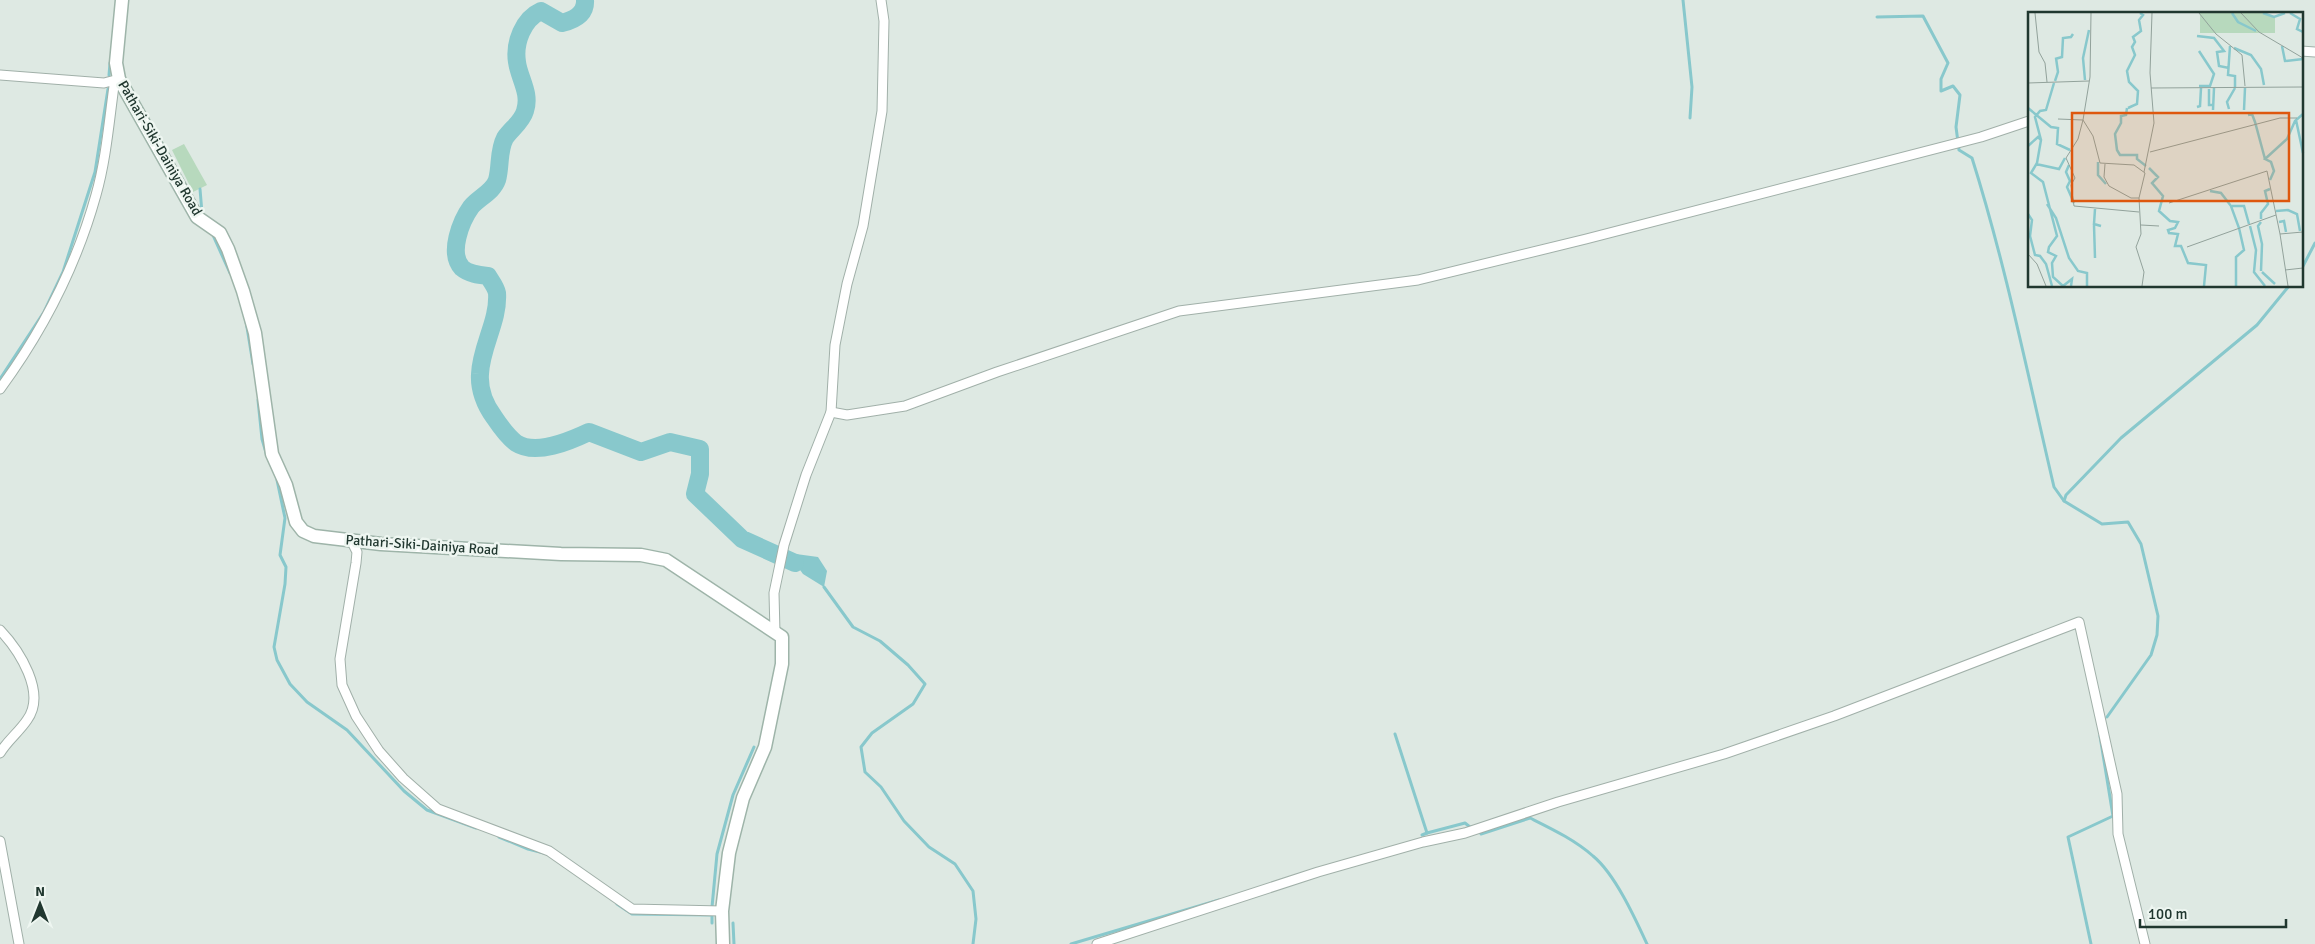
<svg xmlns="http://www.w3.org/2000/svg" width="2315" height="944" font-family="Signika,sans-serif">
<style>
.green{fill:#b7d9bd}
.water{fill:#88c8cc}
.lines{fill:none;stroke-linecap:round;stroke-linejoin:round}
.stream{stroke:#88c8cc;stroke-width:3}
.river{stroke:#88c8cc;stroke-width:18}
.minor-casing{stroke:#a1b0a9;stroke-width:11}
.secondary-casing{stroke:#9eb4a9;stroke-width:15}
.minor{stroke:#fff;stroke-width:9}
.secondary{stroke:#fff;stroke-width:12}
.labels{text-anchor:middle;dominant-baseline:central;stroke-width:5;stroke-linejoin:round;paint-order:stroke}
.street-label{font-size:14px;fill:#20372f;stroke:#eef6f1}
.inset-river{fill:none;stroke:#88c8cc;stroke-width:2.5}
.inset-road{fill:none;stroke:#92a29b;stroke-width:1}
.view{fill:#de570e;fill-opacity:0.15;stroke:#de570e;stroke-width:2.5}
.inset-edge{fill:none;stroke:#20372f;stroke-width:2.5}
</style>
<rect width="100%" height="100%" fill="#dee9e3"/>
<path class="green" d="M 184,144 L 207,185 L 193,192 L 172,150 Z"/>
<path class="water" d="M 796,554 L 818,557 L 827,571 L 824,587 L 803,574 L 795,563 Z"/>
<g class="lines">
<g class="stream">
<path d="M 1683,0 L 1692,87 L 1690,118"/>
<path d="M 1877,17 L 1923,16 L 1948,63 L 1941,79 L 1941,91 L 1953,86 L 1960,95 L 1956,127 L 1959,150 L 1972,158 C 2006,266 2028,376 2054,487 L 2064,501"/>
<path d="M 109,75 L 110,63"/>
<path d="M 200,189 L 202,213 L 204,215"/>
<path d="M 212,233 L 230,273"/>
<path d="M 2301,270 L 2315,243"/>
<path d="M 246,321 L 253,364"/>
<path d="M 0,379 L 44,312 L 63,272 L 95,172 L 108,89"/>
<path d="M 258,400 L 262,439 L 267,456"/>
<path d="M 277,480 L 285,518 L 280,555 L 286,567 L 285,584 L 274,647 L 277,660 L 290,684 L 307,702 L 347,730 L 404,791 L 427,810 L 476,828"/>
<path d="M 824,587 L 853,627 L 880,641 L 908,665 L 925,684 L 913,704 L 872,733 L 861,747 L 865,772 L 881,787 L 904,821 L 929,847 L 955,864 L 973,891 L 976,919 L 973,944"/>
<path d="M 2107,717 L 2151,655 L 2157,635 L 2158,616 L 2141,544 L 2128,522 L 2102,524 L 2064,501 L 2066,495 L 2121,438 L 2257,325 L 2289,286"/>
<path d="M 1395,734 L 1427,833 L 1465,823 L 1470,827"/>
<path d="M 1481,834 L 1530,818 C 1552,829 1575,840 1593,856 C 1615,874 1635,918 1647,944"/>
<path d="M 1422,835 L 1427,833"/>
<path d="M 499,837 L 528,849 L 544,853"/>
<path d="M 617,904 L 632,914 L 712,915 L 712,923"/>
<path d="M 712,907 L 717,854 L 733,795 L 754,747"/>
<path d="M 733,923 L 734,944"/>
<path d="M 1071,944 L 1219,900"/>
<path d="M 2091,944 L 2068,837 L 2113,816 L 2100,736"/>
</g>
<path class="river" d="M 585,0 C 586,14 574,20 562,23 L 541,11 C 523,19 514,43 517,62 C 519,78 531,93 525,111 C 522,122 511,129 505,138 C 498,151 501,166 497,180 C 493,192 478,198 471,207 C 461,221 448,253 462,268 C 469,274 479,275 488,276 C 491,281 496,287 497,293 C 499,321 481,346 480,374 C 479,389 485,405 494,417 C 500,426 507,436 516,443 C 536,456 570,441 589,432 L 641,452 L 670,442 L 700,449 L 700,474 L 695,494 L 742,539 L 795,563"/>
<g class="minor-casing">
<g id="minor">
<path d="M 2301,51 L 2315,52"/>
<path d="M 0,75 L 104,83 L 119,79 L 114,86 C 109,122 106,160 96,195 C 76,267 44,329 0,389"/>
<path d="M 831,412 L 847,415 L 905,406 L 997,372 L 1179,311 L 1418,280 L 1586,239 L 1981,137 L 2029,121"/>
<path d="M 351,540 L 357,552 L 356,563 L 340,659 L 342,685 L 356,716 L 379,751 L 403,778 L 438,809 L 549,851 L 632,909 L 722,911"/>
<path d="M 0,630 C 19,650 47,693 27,720 C 19,732 7,741 0,753"/>
<path d="M 775,633 L 774,593 L 784,545 L 806,475 L 831,412 L 835,345 L 847,284 L 863,226 L 882,111 L 884,21 L 881,0"/>
<path d="M 0,841 L 19,944"/>
<path d="M 1097,944 L 1318,872 L 1423,842 L 1465,833 L 1558,802 L 1724,754 L 1834,716 L 2079,622 L 2117,794 L 2118,834 L 2145,944"/>
</g>
</g>
<g class="secondary-casing">
<path id="secondary" d="M 122,0 L 116,63 L 119,79 L 197,217 L 220,233 L 228,249 L 243,291 L 255,333 L 272,454 L 286,485 L 296,522 L 303,531 L 314,536 L 381,544 L 561,554 L 641,555 L 666,560 L 782,637 L 782,664 L 765,747 L 743,798 L 729,853 L 722,911 L 723,944"/>
</g>
<use href="#minor" class="minor"/>
<use href="#secondary" class="secondary"/>
</g>
<g class="labels">
<g class="street-label">
<text transform="translate(160 148) rotate(60)">Pathari-Siki-Dainiya Road</text>
<text transform="translate(422 545) rotate(4)">Pathari-Siki-Dainiya Road</text>
</g>
</g>
<g transform="translate(2028 12)">
<rect width="275" height="275" fill="#dee9e3"/>
<path d="M 172,1 L 237,1 L 247,5 L 247,21 L 172,21 Z" fill="#b7d9bd"/>
<path class="inset-river" d="M 204,1 L 210,10 L 228,19M 235,1 L 246,5 L 257,1M 262,1 L 272,7 L 269,17 L 275,20M 169,24 L 186,26 L 196,39 L 189,40 L 191,54 L 201,56M 202,34 L 200,63 L 207,64 L 207,75M 254,34 L 257,49 L 275,47M 206,36 L 223,43 L 233,57 L 236,73M 171,39 L 186,62 L 182,74 L 171,74M 27,47 L 34,45 L 35,26 L 43,25 L 45,22M 57,68 L 55,46 L 61,18M 27,69 L 30,60 L 28,46M 181,77 L 181,93 L 185,93M 169,95 L 172,94 L 173,76M 0,96 L 23,115 L 30,116 L 29,132 L 42,138M 99,96 L 98,103 L 93,104 L 93,111 L 87,122 L 89,138 L 92,143 L 109,143 L 109,147 L 118,154M 100,96 L 109,92 L 110,79 L 101,70 L 99,59 L 107,43 L 104,35 L 107,30 L 105,25 L 113,19 L 111,8 L 115,3 L 112,1M 201,97 L 199,90 L 207,76M 185,98 L 186,76M 216,98 L 217,76M 220,103 L 224,102 L 227,110 L 237,147M 268,108 L 275,141M 13,128 L 7,105 L 12,99 L 18,98 L 26,71M 0,134 L 10,125 L 13,128 L 9,151 L 3,161 L 15,170 L 29,224 L 21,235 L 20,240 L 28,244 L 24,251 L 25,265 L 35,274 L 44,267 L 43,274M 70,150 L 70,163 L 78,172M 8,152 L 31,157 L 37,146M 41,153 L 38,160 L 42,169 L 39,175 L 46,191M 121,156 L 130,165 L 124,171 L 135,184 L 131,199 L 142,209 L 150,210 L 147,216 L 140,218 L 141,221 L 150,222 L 147,234 L 153,234 L 160,251 L 178,253 L 176,274M 242,168 L 246,159 L 243,150 L 237,147 L 259,127 L 267,109 L 275,102M 182,179 L 193,181 L 203,194 L 211,216 L 216,238 L 208,245 L 208,274M 19,192 L 28,206 L 41,246 L 50,259 L 59,261 L 59,274M 204,194 L 216,194 L 221,212M 67,197 L 66,212 L 73,214M 248,199 L 260,198 L 269,202 L 272,219M 0,202 L 4,208 L 2,224 L 7,243 L 12,244 L 18,252 L 24,274M 233,207 L 233,201 L 240,192 L 237,179 L 242,177M 251,210 L 256,209 L 258,220M 66,213 L 67,246M 222,214 L 228,238 L 226,260 L 237,274M 233,259 L 234,232 L 230,214 L 233,210M 234,260 L 247,272"/>
<path class="inset-road" d="M 7,1 L 11,40 L 17,51 L 19,70M 63,1 L 62,65 L 55,108 L 65,124 L 72,151 L 106,153 L 117,161 L 111,186 L 113,222 L 108,235 L 116,260 L 114,274M 171,1 L 188,22 L 214,43 L 217,74M 213,1 L 231,20 L 275,46M 0,71 L 61,69M 123,76 L 275,75M 30,107 L 55,108 L 50,127 L 38,146 L 47,166 L 43,173 L 46,194 L 111,200M 122,140 L 252,106 L 269,106M 77,152 L 76,165 L 81,174 L 103,186 L 111,186M 116,160 L 126,111 L 122,61 L 124,1M 141,191 L 239,159 L 252,222 L 275,220M 113,213 L 131,214M 252,222 L 260,274M 159,235 L 248,203M 0,242 L 9,252 L 18,274M 257,258 L 275,256"/>
<path class="view" d="M 44,101 L 261,101 L 261,189 L 44,189 Z"/>
<rect width="275" height="275" class="inset-edge"/>
</g>
<g transform="translate(40 904)" stroke="#eef6f1" stroke-width="4" paint-order="stroke">
<path d="M0-4L9 19L0 12L-9 19Z" fill="#20372f"/>
<text y="-8" font-size="14" font-weight="bold" text-anchor="middle" fill="#20372f">N</text>
</g>
<path d="M2140 919v8h146v-8" fill="none" stroke="#20372f" stroke-width="2.5"/>
<text x="2148" y="919" font-size="15" fill="#20372f" stroke="#eef6f1" stroke-width="4" paint-order="stroke">100 m</text>
</svg>
